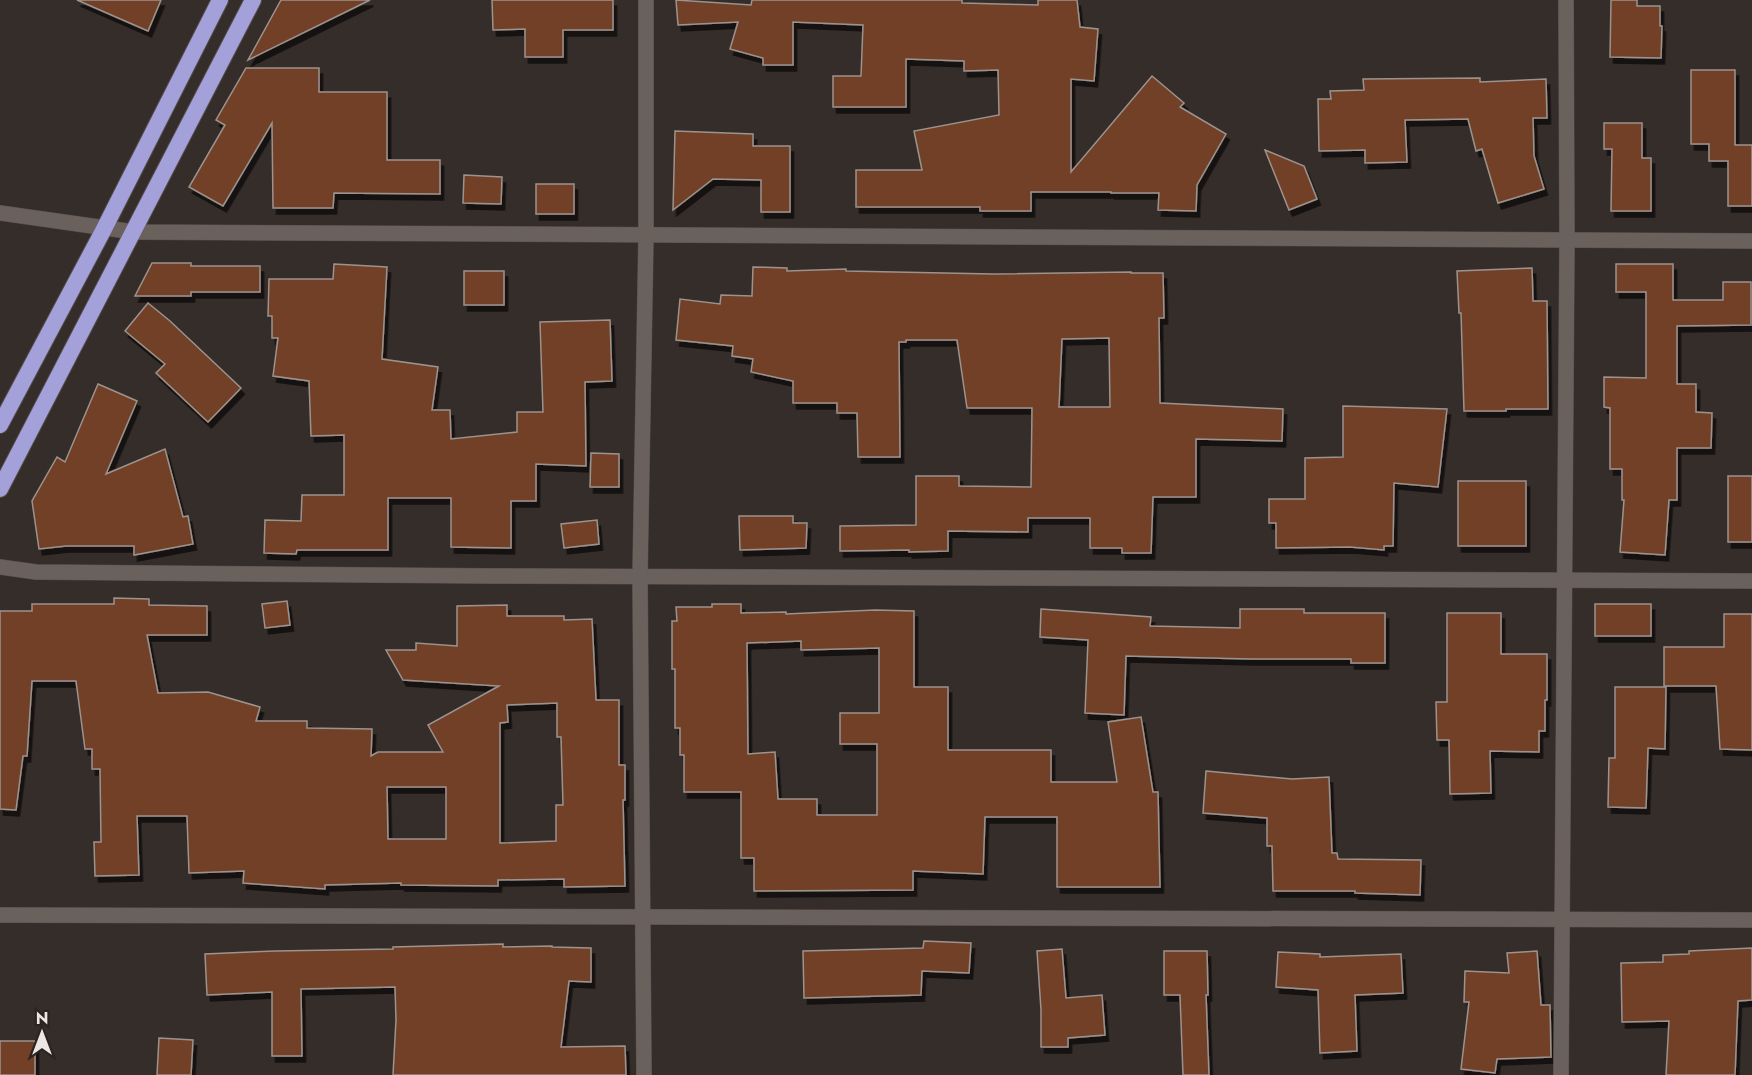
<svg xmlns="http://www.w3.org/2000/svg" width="1752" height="1075" font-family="Jost,sans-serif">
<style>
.building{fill:#713f25;stroke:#9c938f;stroke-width:1.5;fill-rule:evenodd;filter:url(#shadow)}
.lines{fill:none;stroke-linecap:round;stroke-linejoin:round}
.minor-casing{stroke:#524c49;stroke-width:16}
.trunk-casing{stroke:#524c49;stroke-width:18}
.minor{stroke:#6a615d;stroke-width:15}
.trunk{stroke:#a3a0da;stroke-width:16}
</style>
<defs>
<filter id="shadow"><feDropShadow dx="3.5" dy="6" stdDeviation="0" flood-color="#0009"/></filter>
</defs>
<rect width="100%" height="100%" fill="#352d2a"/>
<g class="building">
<path d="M 77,0 L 161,0 L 148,31 Z"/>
<path d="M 281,0 L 370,0 L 248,60 Z"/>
<path d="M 492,0 L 613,0 L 613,30 L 563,30 L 563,57 L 525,57 L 525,29 L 493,30 Z"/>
<path d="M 676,0 L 751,5 L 752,0 L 962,0 L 962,3 L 1038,5 L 1038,0 L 1077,0 L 1080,27 L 1098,29 L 1094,81 L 1071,79 L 1071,172 L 1152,76 L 1184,103 L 1180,107 L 1226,134 L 1197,185 L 1196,211 L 1158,210 L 1159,193 L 1111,193 L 1111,192 L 1031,192 L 1031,211 L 980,211 L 980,207 L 856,207 L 856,170 L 922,170 L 914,131 L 999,115 L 998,70 L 964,71 L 964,61 L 906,59 L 906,107 L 833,107 L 833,76 L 861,76 L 863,25 L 793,22 L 793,65 L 763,65 L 763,58 L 730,49 L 738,22 L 678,25 Z"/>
<path d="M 1611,0 L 1637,0 L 1637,6 L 1660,6 L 1660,26 L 1662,26 L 1661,58 L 1610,57 Z"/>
<path d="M 246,68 L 319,68 L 319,92 L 387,92 L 387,160 L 440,160 L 440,194 L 334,193 L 333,208 L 273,208 L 272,123 L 223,206 L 189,187 L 225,125 L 216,120 Z"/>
<path d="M 1691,70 L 1735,70 L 1735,145 L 1752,145 L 1752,206 L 1728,206 L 1728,161 L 1709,161 L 1709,144 L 1691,144 Z"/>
<path d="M 1480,78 L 1480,82 L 1546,79 L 1547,118 L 1533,118 L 1534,156 L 1544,189 L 1498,203 L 1482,149 L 1476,151 L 1468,119 L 1405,120 L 1407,162 L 1365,163 L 1365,150 L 1319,151 L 1318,99 L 1331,99 L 1330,91 L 1364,90 L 1363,79 Z"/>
<path d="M 1604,123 L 1642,123 L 1642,158 L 1651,158 L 1651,211 L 1611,211 L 1612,149 L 1604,149 Z"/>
<path d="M 675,131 L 753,134 L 753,146 L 790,146 L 790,212 L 761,212 L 761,180 L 713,179 L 673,210 Z"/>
<path d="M 1265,150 L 1304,166 L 1317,199 L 1289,210 Z"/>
<path d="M 464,175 L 502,177 L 501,204 L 463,203 Z"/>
<rect x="536" y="184" width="38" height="30"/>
<path d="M 152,263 L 191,263 L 191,266 L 260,266 L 260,292 L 191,292 L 191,296 L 135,296 Z"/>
<path d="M 334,264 L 387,267 L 382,359 L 438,367 L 432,410 L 450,410 L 451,439 L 517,432 L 517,412 L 543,412 L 540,322 L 610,320 L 612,381 L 585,382 L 586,466 L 536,464 L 536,501 L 511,501 L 511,548 L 451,547 L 451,498 L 388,498 L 388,550 L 297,550 L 296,554 L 264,553 L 265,520 L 301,521 L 302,495 L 344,495 L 344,435 L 311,436 L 309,381 L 273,376 L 278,338 L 272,338 L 272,316 L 268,316 L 269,279 L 333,279 Z"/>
<path d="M 1616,264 L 1673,264 L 1673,300 L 1723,300 L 1723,282 L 1751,282 L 1751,325 L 1677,326 L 1677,384 L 1696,384 L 1696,412 L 1712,413 L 1711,448 L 1677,448 L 1677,500 L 1669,500 L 1665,555 L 1620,552 L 1624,500 L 1622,500 L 1622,469 L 1610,469 L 1610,408 L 1604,407 L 1604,377 L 1646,378 L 1646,292 L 1616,292 Z"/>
<path d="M 753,267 L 787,268 L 787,271 L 846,269 L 846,271 L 993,274 L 1131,272 L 1131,273 L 1163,273 L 1164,318 L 1159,318 L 1160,403 L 1283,409 L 1282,441 L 1196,439 L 1196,497 L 1153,497 L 1151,553 L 1122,553 L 1122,548 L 1090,548 L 1090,518 L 1028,518 L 1028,532 L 948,531 L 948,551 L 909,552 L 909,550 L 840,551 L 840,526 L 916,525 L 916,476 L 959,476 L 959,486 L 1031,487 L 1032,408 L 967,408 L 957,340 L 906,340 L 906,342 L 899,342 L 900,457 L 858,457 L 857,413 L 837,413 L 837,403 L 793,403 L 793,381 L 751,372 L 753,359 L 732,356 L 733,346 L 676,340 L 680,299 L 720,304 L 721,295 L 752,296 ZM 1109,338 L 1110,407 L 1059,407 L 1062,339 Z"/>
<path d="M 1532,268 L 1533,301 L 1547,301 L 1548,409 L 1506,409 L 1506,411 L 1464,411 L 1461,313 L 1459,313 L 1457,271 Z"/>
<rect x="464" y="271" width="40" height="34"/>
<path d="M 148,303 L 170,321 L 241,388 L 208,422 L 156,373 L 165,364 L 125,331 Z"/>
<path d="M 98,384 L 137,401 L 106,474 L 165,449 L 183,517 L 188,516 L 193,544 L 134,555 L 134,546 L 66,546 L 39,549 L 32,501 L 57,457 L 65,462 Z"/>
<path d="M 1343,406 L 1447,409 L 1438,487 L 1394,483 L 1393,546 L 1384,546 L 1384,550 L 1350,547 L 1276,548 L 1276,523 L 1269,523 L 1269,499 L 1305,499 L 1305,458 L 1343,457 Z"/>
<path d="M 591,453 L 619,454 L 619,487 L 590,487 Z"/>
<rect x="1728" y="476" width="24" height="66"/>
<rect x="1458" y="481" width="68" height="65"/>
<path d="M 739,516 L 793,516 L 793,523 L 807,523 L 806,548 L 740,550 Z"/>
<path d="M 597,520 L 599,544 L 564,548 L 561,524 Z"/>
<path d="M 114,598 L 149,599 L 149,605 L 207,606 L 207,635 L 147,635 L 158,693 L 208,692 L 260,707 L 256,721 L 307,721 L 307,728 L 372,729 L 371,756 L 378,752 L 443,752 L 428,725 L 499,686 L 403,680 L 386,650 L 416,650 L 416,643 L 457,646 L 457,606 L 507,605 L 507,616 L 564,616 L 564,620 L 592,619 L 596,700 L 619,700 L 619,765 L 625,765 L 625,800 L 623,800 L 625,886 L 564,887 L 564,879 L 498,880 L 498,886 L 401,885 L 401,883 L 325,885 L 325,889 L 243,883 L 244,871 L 189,873 L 187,816 L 137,816 L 139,875 L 95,876 L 94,842 L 101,842 L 100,769 L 92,769 L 92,749 L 85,749 L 76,681 L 32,681 L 27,756 L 23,756 L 16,810 L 0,809 L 0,611 L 32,611 L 32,604 L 114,604 ZM 557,703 L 557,737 L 561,737 L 563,805 L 556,805 L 556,841 L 500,843 L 500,723 L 508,722 L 507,705 ZM 387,787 L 446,787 L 446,839 L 388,839 Z"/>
<path d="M 287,601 L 290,625 L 265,628 L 262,604 Z"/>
<path d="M 712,604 L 741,604 L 741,613 L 786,612 L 786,614 L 875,610 L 914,611 L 914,687 L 948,687 L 948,750 L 1051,750 L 1051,782 L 1117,782 L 1108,722 L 1141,717 L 1153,792 L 1158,792 L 1160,887 L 1057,887 L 1057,817 L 985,817 L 983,874 L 913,871 L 913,890 L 754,891 L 754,858 L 741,858 L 741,792 L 684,792 L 684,755 L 680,755 L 680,728 L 675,728 L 675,669 L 672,669 L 672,621 L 677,621 L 676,607 L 712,607 ZM 801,641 L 801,650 L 879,648 L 879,713 L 840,713 L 840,744 L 877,744 L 877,815 L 817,815 L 817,799 L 778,799 L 775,752 L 748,754 L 747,643 Z"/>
<rect x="1595" y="604" width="56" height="32"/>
<path d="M 1041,609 L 1151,617 L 1150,626 L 1240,628 L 1240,609 L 1304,609 L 1304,613 L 1385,613 L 1385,663 L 1351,663 L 1351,659 L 1251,659 L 1126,656 L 1124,715 L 1085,713 L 1088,640 L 1040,637 Z"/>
<path d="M 1447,613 L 1501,613 L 1501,654 L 1547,654 L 1547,700 L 1545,700 L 1545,731 L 1539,731 L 1539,752 L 1490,751 L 1491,793 L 1450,794 L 1449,740 L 1437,740 L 1436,702 L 1447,702 Z"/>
<path d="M 1724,614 L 1752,614 L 1752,750 L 1720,749 L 1716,686 L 1664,686 L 1664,647 L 1724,647 Z"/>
<path d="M 1615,687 L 1666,687 L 1665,749 L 1648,748 L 1646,808 L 1608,807 L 1609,758 L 1615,758 Z"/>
<path d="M 1206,771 L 1292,779 L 1329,777 L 1332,853 L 1337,853 L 1338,859 L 1421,860 L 1420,895 L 1355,893 L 1355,891 L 1273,891 L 1272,846 L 1267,846 L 1267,818 L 1203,813 Z"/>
<path d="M 924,941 L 971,943 L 969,973 L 922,971 L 921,995 L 804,998 L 803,951 L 923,948 Z"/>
<path d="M 503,944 L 503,947 L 552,946 L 552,947 L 591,948 L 591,982 L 569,981 L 561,1047 L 625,1046 L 626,1075 L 393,1075 L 396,1020 L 395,987 L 301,989 L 302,1056 L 272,1056 L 272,992 L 207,995 L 205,954 L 275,951 L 393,949 L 393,947 Z"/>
<path d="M 1752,948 L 1752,1000 L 1738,1001 L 1735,1075 L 1666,1075 L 1669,1021 L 1622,1022 L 1621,963 L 1663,962 L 1663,955 L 1689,954 L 1689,951 Z"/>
<path d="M 1062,949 L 1066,998 L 1102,995 L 1105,1035 L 1068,1038 L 1068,1047 L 1041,1047 L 1041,1010 L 1037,951 Z"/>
<path d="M 1164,951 L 1207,951 L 1208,995 L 1206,995 L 1209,1075 L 1183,1075 L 1180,995 L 1164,995 Z"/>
<path d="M 1537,951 L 1541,1005 L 1550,1005 L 1551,1057 L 1497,1059 L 1495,1073 L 1461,1069 L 1469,1002 L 1464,1002 L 1465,971 L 1509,973 L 1507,953 Z"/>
<path d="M 1278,952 L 1320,954 L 1320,957 L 1401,954 L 1403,993 L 1355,995 L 1357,1051 L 1320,1053 L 1318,990 L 1276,987 Z"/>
<path d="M 159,1038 L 193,1040 L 191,1075 L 157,1075 Z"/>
<rect x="0" y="1041" width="35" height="34"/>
</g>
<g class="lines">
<g class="minor-casing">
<g id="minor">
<path d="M 0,213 L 134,232 L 1752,241"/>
<path d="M 0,567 L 36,572 L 491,576 L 1752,581"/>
<path d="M 0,915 L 1752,920"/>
<path d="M 644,1075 L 640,576 L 646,236 L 646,0"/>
<path d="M 1561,1075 L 1567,240 L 1566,0"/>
</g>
</g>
<g class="trunk-casing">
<g id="trunk">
<path d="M 0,425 L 104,229 L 220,0"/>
<path d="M 0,489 L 253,0"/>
</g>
</g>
<use href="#minor" class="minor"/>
<use href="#trunk" class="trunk"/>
</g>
<g transform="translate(42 1033)" stroke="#2b2420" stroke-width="4.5" paint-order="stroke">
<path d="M0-4.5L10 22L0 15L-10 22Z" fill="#ece7e5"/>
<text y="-9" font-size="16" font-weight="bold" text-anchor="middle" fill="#ece7e5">N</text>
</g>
</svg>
